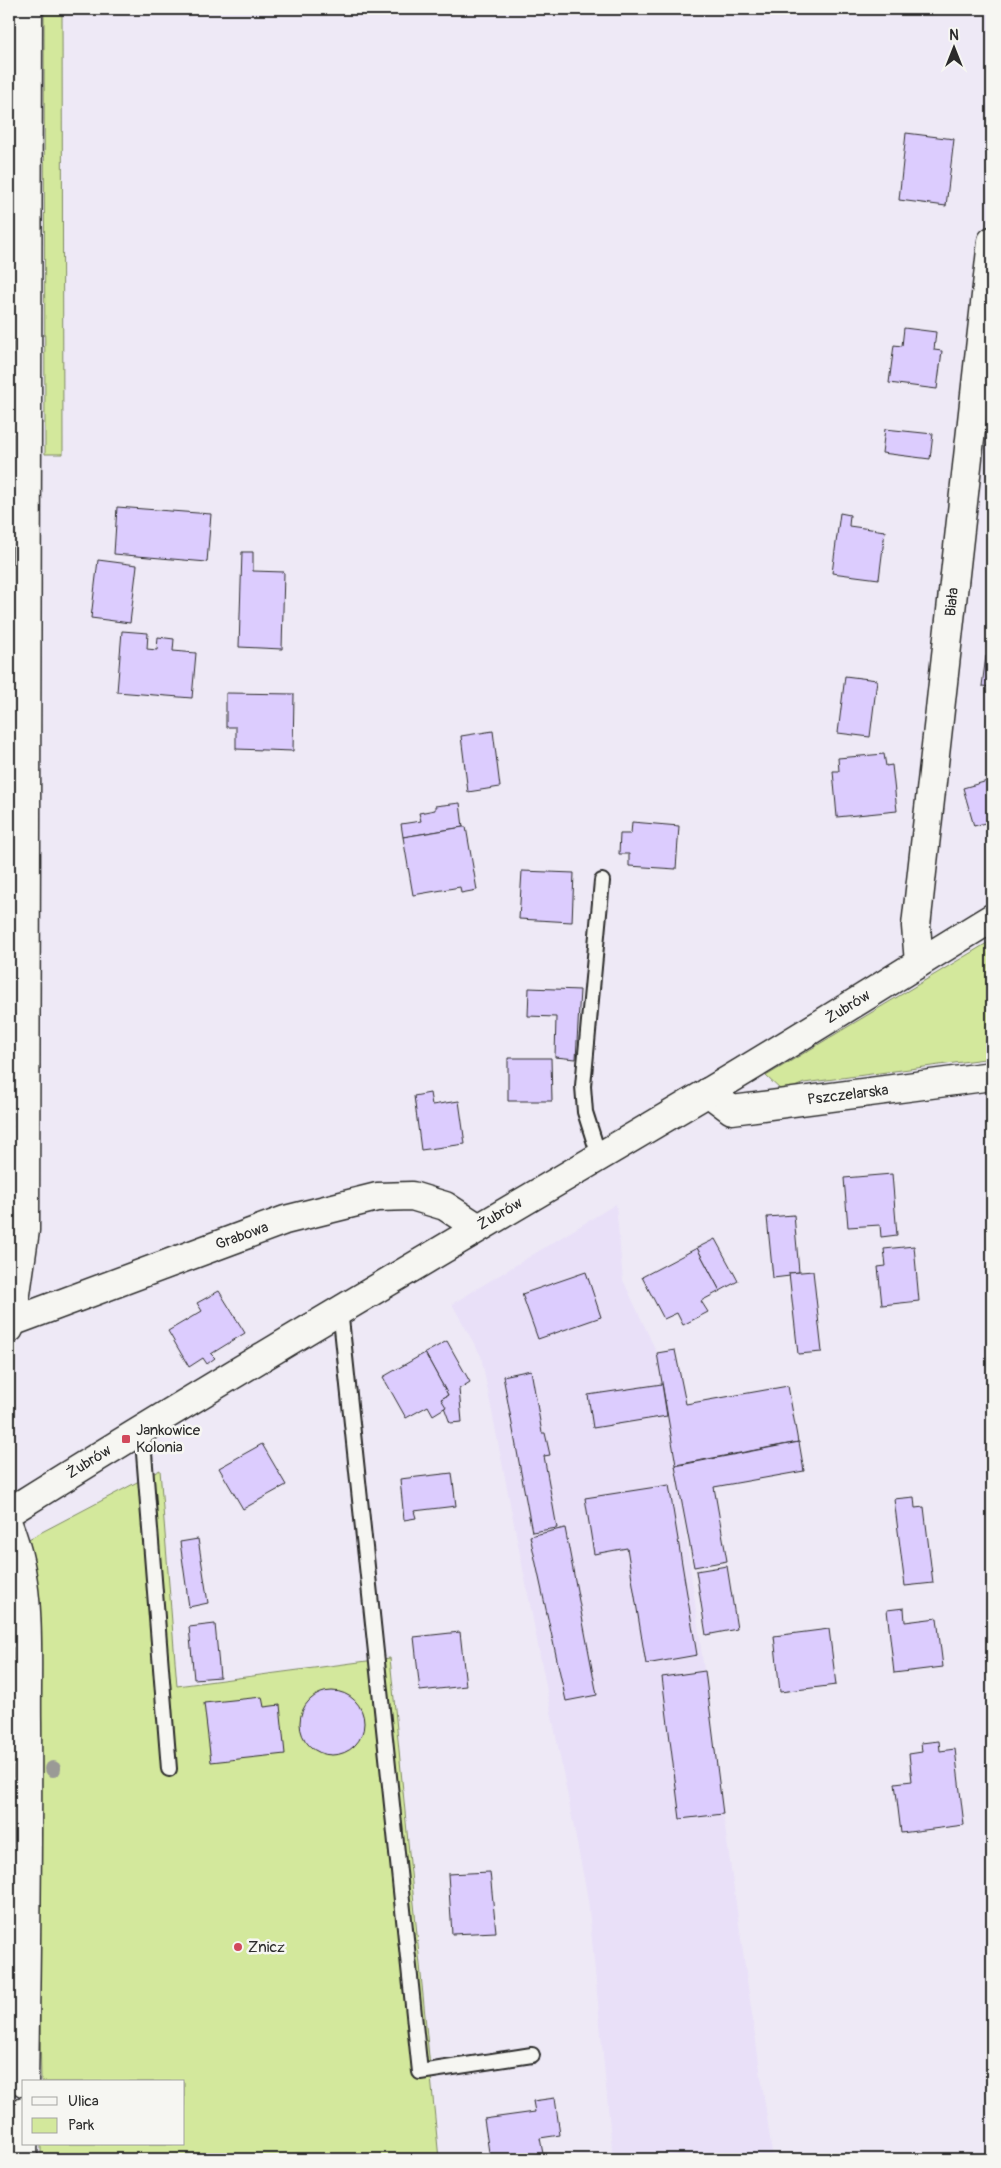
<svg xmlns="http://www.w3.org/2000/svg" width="1001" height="2168" font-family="Pangolin,sans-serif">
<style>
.built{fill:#e9e0f8}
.green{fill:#d3e89c;stroke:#7f8a64}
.building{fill:#dcccfe;stroke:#2b2b2b}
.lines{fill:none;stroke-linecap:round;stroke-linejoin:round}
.lane-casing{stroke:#2b2b2b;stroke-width:18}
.street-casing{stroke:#2b2b2b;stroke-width:31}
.secondary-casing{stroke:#2b2b2b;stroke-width:31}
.lane{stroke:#f6f6f2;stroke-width:14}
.street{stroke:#f6f6f2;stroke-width:28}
.secondary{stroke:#f6f6f2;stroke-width:28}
.tree{fill:#9a9a96}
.poi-dot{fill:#d1495b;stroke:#f6f6f2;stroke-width:2}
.labels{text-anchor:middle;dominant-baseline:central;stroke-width:5;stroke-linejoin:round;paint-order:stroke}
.street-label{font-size:15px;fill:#2b2b2b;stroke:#f6f6f2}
.poi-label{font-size:15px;fill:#2b2b2b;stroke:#f6f6f2;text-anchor:start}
</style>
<rect width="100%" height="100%" fill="#eee9f6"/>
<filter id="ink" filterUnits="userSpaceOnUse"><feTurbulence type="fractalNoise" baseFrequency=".02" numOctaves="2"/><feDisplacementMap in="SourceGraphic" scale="10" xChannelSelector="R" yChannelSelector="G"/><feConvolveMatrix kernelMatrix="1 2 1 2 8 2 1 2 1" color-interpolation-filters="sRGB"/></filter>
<g filter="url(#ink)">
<path class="built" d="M 616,1204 L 623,1280 L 657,1353 L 681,1497 L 723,1814 L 773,2159 L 613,2159 L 588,1899 L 481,1356 L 452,1304 Z"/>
<g class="green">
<path d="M 44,9 L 62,9 L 63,454 L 45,454 Z"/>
<path d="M 992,940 L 992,1058 L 804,1083 L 783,1092 L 766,1076 Z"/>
<path d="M 160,1470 L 177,1686 L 390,1658 L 439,2159 L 41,2159 L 41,2144 L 184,2144 L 184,2082 L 41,2082 L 33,1596 L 21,1543 Z"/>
</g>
<g class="building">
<path d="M 906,133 L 954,139 L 946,206 L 899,200 Z"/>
<path d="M 904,328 L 936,332 L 934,350 L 942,351 L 937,389 L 889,383 L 894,345 L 902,346 Z"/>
<path d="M 885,429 L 933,434 L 930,459 L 882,453 Z"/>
<path d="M 117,507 L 211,514 L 207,562 L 114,554 Z"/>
<path d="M 840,513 L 850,515 L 849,526 L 885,531 L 879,579 L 832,573 Z"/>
<path d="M 242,552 L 253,552 L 253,571 L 284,572 L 282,649 L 239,647 Z"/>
<path d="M 98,560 L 137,565 L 130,623 L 91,618 Z"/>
<path d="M 122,631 L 148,633 L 147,649 L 157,650 L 158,637 L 174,639 L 173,651 L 196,653 L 192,698 L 117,692 Z"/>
<path d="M 986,656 L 992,657 L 992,687 L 982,686 Z"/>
<path d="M 845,676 L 877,680 L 870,737 L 838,733 Z"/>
<path d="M 226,693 L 294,694 L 293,751 L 236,749 L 236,727 L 226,727 Z"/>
<path d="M 493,731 L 500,787 L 468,792 L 461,736 Z"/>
<path d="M 884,754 L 886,766 L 892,765 L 897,811 L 837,817 L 833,771 L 839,771 L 838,758 Z"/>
<path d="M 992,767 L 992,821 L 974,826 L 963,788 L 991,780 L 989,768 Z"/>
<path d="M 460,803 L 463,827 L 403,837 L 401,824 L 421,821 L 419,813 L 435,810 L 435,806 Z"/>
<path d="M 632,822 L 679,826 L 676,869 L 629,866 L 629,854 L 619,854 L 620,834 L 631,834 Z"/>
<path d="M 463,827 L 466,827 L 477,890 L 461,893 L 460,887 L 413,895 L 403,837 Z"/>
<path d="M 522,871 L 574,873 L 572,922 L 519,919 Z"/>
<path d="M 529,988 L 580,990 L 576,1059 L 555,1057 L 556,1017 L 528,1016 Z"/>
<path d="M 508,1058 L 551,1058 L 552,1101 L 508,1101 Z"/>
<path d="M 430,1093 L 432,1105 L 459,1101 L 465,1144 L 421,1150 L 414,1096 Z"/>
<path d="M 892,1174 L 897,1235 L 881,1237 L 880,1225 L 848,1227 L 844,1178 Z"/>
<path d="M 794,1215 L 799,1272 L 789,1273 L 790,1276 L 773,1278 L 767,1217 Z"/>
<path d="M 715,1239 L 738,1281 L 720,1291 L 697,1248 Z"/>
<path d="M 914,1246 L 919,1301 L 882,1305 L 878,1267 L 886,1266 L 884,1249 Z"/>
<path d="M 697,1248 L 720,1291 L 701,1301 L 708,1312 L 683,1325 L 677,1313 L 664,1319 L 642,1277 Z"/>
<path d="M 813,1271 L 822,1352 L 798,1354 L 789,1273 Z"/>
<path d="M 586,1272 L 601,1317 L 538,1339 L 522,1294 Z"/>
<path d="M 219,1291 L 245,1333 L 211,1354 L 215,1358 L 207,1364 L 203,1358 L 189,1367 L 168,1331 L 202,1311 L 197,1303 Z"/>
<path d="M 447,1341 L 470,1382 L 459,1389 L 462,1422 L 450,1423 L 441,1399 L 448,1395 L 425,1353 Z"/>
<path d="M 675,1350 L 686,1404 L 788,1386 L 798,1442 L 676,1465 L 657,1353 Z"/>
<path d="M 425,1353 L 448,1395 L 441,1399 L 446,1407 L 433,1415 L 428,1406 L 406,1418 L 383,1377 Z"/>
<path d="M 531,1370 L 542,1433 L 545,1433 L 550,1455 L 544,1456 L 557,1528 L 532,1532 L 503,1376 Z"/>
<path d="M 662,1384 L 667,1416 L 593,1428 L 588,1395 Z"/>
<path d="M 799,1442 L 804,1471 L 714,1487 L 727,1561 L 694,1567 L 675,1466 Z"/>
<path d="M 262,1444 L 286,1485 L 243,1509 L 219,1468 Z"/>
<path d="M 452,1473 L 456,1506 L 414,1511 L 416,1518 L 404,1520 L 400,1479 Z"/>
<path d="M 669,1485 L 697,1655 L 646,1664 L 627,1548 L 594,1554 L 585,1498 Z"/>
<path d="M 914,1497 L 915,1508 L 924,1507 L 933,1583 L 905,1586 L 894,1499 Z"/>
<path d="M 565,1528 L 597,1695 L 566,1701 L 530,1536 Z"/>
<path d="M 198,1539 L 208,1603 L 189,1607 L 180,1542 Z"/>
<path d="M 727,1566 L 737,1629 L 706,1635 L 696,1571 Z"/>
<path d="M 904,1608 L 905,1622 L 937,1618 L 943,1667 L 894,1673 L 887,1610 Z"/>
<path d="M 215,1624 L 220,1677 L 194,1679 L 189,1627 Z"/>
<path d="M 829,1629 L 836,1685 L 780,1692 L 774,1636 Z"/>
<path d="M 460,1632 L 466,1686 L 420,1691 L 414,1637 Z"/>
<path d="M 705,1671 L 723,1814 L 680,1819 L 662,1677 Z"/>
<circle cx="332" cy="1723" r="32"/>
<path d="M 262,1697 L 264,1707 L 280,1705 L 285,1754 L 211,1762 L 204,1703 Z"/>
<path d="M 939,1741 L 940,1751 L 955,1749 L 964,1825 L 901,1833 L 895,1783 L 912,1781 L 909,1754 L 922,1752 L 921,1743 Z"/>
<path d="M 490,1872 L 496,1932 L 452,1934 L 448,1874 Z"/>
<path d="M 555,2098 L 560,2135 L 540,2138 L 544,2159 L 490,2159 L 484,2119 L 535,2112 L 533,2101 Z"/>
</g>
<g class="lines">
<g class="lane-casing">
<g id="lane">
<path d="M 599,1156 L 585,1112 L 583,1086 L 602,881"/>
<path d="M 340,1309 L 420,2072 L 532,2055"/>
<path d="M 142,1428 L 169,1769"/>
</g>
</g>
<g class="street-casing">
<g id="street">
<path d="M 919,963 L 916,926 L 992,241"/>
<path d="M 708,1092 L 732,1110 L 992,1076"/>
<path d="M 9,1323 L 285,1220 L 377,1197 L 412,1196 L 445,1206 L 477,1227"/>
<path d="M 9,1329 L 12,1322 L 25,1230 L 28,9"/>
<path d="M 9,1527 C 33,1588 26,1658 27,1722 C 28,1842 26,1962 24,2082"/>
<path d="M 23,2159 L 24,2111"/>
</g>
</g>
<g class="secondary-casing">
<path id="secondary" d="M 9,1512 C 239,1368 473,1232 707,1093 C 803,1036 897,976 992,918"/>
</g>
<use href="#lane" class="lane"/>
<use href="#street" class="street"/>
<use href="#secondary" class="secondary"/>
</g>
<circle class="tree" cx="53" cy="1769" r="8"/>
</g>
<g class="poi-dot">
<rect x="121" y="1434" width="10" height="10" rx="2.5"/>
<circle cx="238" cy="1947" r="5"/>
</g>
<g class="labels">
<g class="street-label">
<text transform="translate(952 602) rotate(-84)">Biała</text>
<text transform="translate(848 1007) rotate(-32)">Żubrów</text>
<text transform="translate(848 1095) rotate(-7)">Pszczelarska</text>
<text transform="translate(500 1214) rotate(-30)">Żubrów</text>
<text transform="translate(242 1236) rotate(-20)">Grabowa</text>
<text transform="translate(89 1462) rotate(-32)">Żubrów</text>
</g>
<g class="poi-label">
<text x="136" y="1430">Jankowice<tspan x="136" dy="17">Kolonia</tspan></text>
<text x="248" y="1947">Znicz</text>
</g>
</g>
<rect width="1001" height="2168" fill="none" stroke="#f6f6f2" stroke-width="30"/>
<rect x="15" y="15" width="971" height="2138" fill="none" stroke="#2b2b2b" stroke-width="2" filter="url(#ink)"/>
<rect x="22" y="2080" width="162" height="65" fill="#f6f6f2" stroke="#a5a5a2"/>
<rect x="32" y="2097" width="25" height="8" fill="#f6f6f2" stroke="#a5a5a2"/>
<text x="68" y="2106" font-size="15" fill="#2b2b2b">Ulica</text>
<rect x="32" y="2118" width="25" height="15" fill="#d3e89c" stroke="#a5a5a2"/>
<text x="68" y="2130" font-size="15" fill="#2b2b2b">Park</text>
<g transform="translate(954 48)" stroke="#f6f6f2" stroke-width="4" paint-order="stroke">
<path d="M0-4L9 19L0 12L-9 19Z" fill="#2b2b2b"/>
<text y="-8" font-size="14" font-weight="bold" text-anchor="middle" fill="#2b2b2b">N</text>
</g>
</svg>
